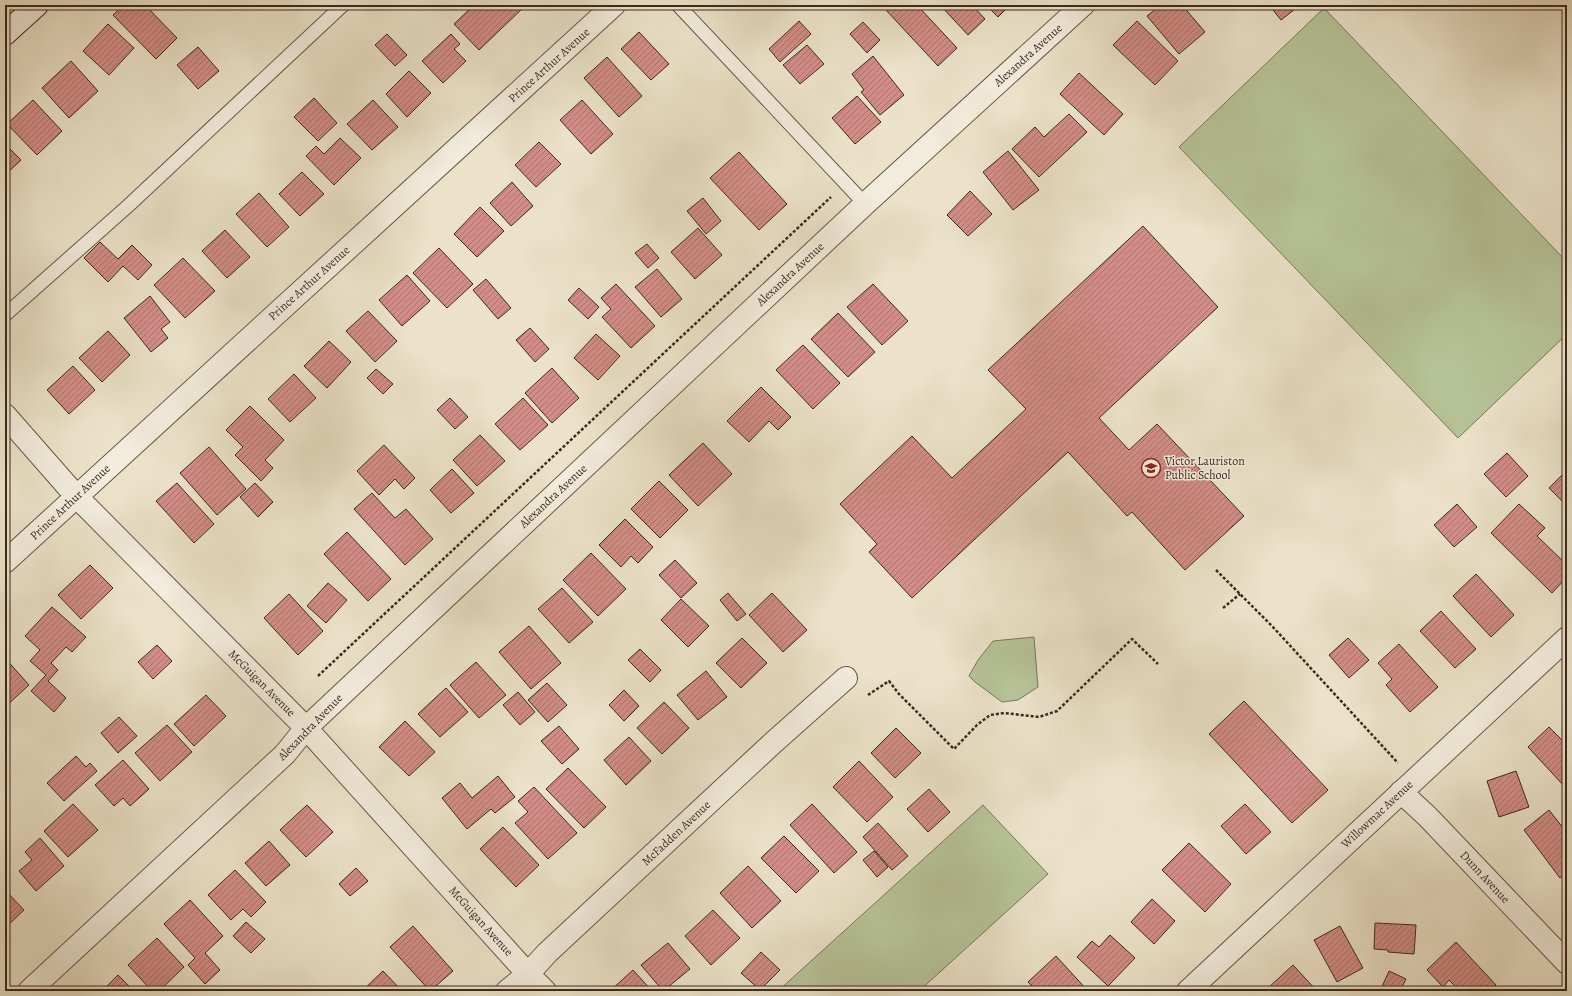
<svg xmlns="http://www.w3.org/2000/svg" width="1572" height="996" font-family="Alegreya,serif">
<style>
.green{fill:#b6c398;stroke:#79765b}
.building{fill:url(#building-hatch);stroke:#3c291e}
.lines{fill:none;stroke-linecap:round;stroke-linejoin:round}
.service-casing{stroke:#685749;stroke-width:15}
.minor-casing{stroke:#685749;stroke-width:24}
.secondary-casing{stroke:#3c291e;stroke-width:24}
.path{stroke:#3c291e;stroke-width:2.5;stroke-dasharray:3 2;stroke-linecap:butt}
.service{stroke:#f2ecdc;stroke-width:13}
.minor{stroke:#f2ecdc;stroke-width:22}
.secondary{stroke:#f2ecdc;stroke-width:22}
.labels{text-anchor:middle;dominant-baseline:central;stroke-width:3;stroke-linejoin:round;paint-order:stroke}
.street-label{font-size:12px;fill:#3c291e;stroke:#f2ecdc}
.poi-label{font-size:12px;fill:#3c291e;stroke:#f2ecdc;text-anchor:start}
</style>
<defs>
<pattern id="building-hatch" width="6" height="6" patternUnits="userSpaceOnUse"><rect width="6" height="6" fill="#d28d87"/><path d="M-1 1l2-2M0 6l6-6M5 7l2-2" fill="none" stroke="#ac736e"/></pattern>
</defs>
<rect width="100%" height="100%" fill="#ebe2c9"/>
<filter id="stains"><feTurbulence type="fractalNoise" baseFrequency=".005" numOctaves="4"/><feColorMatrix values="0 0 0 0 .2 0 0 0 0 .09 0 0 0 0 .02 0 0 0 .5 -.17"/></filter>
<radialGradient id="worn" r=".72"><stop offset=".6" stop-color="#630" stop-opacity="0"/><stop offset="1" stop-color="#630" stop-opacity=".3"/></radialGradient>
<g class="green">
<path d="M 1324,8 L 1567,262 L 1567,334 L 1458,438 L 1179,147 Z"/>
<path d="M 1034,637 L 1038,687 L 1018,700 L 1002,702 L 975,682 L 969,676 L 978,660 L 993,641 Z"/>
<path d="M 983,805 L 1048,874 L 919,991 L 778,991 Z"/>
</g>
<g class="building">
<path d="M 124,5 L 145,5 L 177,38 L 156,59 L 113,15 Z"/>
<path d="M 474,5 L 523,5 L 524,7 L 479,50 L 454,24 Z"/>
<path d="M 890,5 L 917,5 L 957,48 L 938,66 L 885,9 Z"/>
<path d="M 940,5 L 972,5 L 985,19 L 968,35 Z"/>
<path d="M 986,5 L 1010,5 L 998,17 Z"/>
<path d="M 1161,5 L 1182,5 L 1205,32 L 1179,54 L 1147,16 Z"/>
<path d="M 1269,5 L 1291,5 L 1295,9 L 1281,20 Z"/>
<path d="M 799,21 L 811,34 L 780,62 L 769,49 Z"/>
<path d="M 1137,21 L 1178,61 L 1155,85 L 1113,45 Z"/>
<path d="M 863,22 L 880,40 L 867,53 L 850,34 Z"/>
<path d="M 108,24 L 134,48 L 109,75 L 83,51 Z"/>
<path d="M 639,32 L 669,64 L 651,80 L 621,49 Z"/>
<path d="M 387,34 L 407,55 L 395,66 L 375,45 Z"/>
<path d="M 451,34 L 460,44 L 454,49 L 466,61 L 443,83 L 422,61 Z"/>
<path d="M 807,45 L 824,64 L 800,84 L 783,65 Z"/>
<path d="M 198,47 L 219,71 L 198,89 L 177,65 Z"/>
<path d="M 873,56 L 904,95 L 880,115 L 861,92 L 864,90 L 852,74 Z"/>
<path d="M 607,57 L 642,96 L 619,117 L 584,78 Z"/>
<path d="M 71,61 L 98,91 L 69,118 L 42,88 Z"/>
<path d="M 409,71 L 431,93 L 407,117 L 386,94 Z"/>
<path d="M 1079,73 L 1123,114 L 1104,135 L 1060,94 Z"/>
<path d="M 857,96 L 881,122 L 855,144 L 832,118 Z"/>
<path d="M 314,98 L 337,123 L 318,141 L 294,117 Z"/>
<path d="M 33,100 L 62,131 L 37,155 L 7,124 Z"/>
<path d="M 373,100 L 398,127 L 372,150 L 347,124 Z"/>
<path d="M 582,100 L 613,134 L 591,154 L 560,120 Z"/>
<path d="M 1069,114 L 1087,132 L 1039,177 L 1012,149 L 1035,127 L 1044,137 Z"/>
<path d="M 340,138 L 361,158 L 334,185 L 306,156 L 316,146 L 324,154 Z"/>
<path d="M 539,142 L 561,164 L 536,187 L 515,165 Z"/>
<path d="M 5,144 L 21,160 L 5,175 Z"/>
<path d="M 1008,151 L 1039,190 L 1013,210 L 983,172 Z"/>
<path d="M 739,152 L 787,204 L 759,230 L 710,178 Z"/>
<path d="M 302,172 L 324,194 L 300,216 L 279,194 Z"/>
<path d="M 512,182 L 533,206 L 511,226 L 490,203 Z"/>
<path d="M 970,191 L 992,214 L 968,236 L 947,215 Z"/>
<path d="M 259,193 L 289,227 L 267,247 L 236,214 Z"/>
<path d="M 703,198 L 721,221 L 706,234 L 687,211 Z"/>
<path d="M 480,207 L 504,231 L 477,257 L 454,234 Z"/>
<path d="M 1143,226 L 1218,307 L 1099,418 L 1129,450 L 1157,424 L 1244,516 L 1185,570 L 1132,512 L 1127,516 L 1068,452 L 912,598 L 869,552 L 877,544 L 840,504 L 912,436 L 952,478 L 1026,409 L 988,370 Z"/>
<path d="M 698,228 L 722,255 L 695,279 L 671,252 Z"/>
<path d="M 225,230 L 250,257 L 227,278 L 202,251 Z"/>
<path d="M 100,242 L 118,259 L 132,245 L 152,265 L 138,280 L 123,266 L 108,282 L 84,258 Z"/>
<path d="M 647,244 L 659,258 L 648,268 L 635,253 Z"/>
<path d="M 439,248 L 473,284 L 447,308 L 413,273 Z"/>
<path d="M 183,258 L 215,291 L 185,318 L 154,285 Z"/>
<path d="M 657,269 L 682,299 L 661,317 L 635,287 Z"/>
<path d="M 407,275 L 430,301 L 402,326 L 379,300 Z"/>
<path d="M 486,279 L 511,308 L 498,319 L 473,290 Z"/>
<path d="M 616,284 L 655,326 L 631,348 L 602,317 L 611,309 L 601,298 Z"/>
<path d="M 873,284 L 908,321 L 882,345 L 847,307 Z"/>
<path d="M 579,288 L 599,307 L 588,319 L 568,300 Z"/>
<path d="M 150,296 L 170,322 L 161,329 L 168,338 L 151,352 L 124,318 Z"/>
<path d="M 368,311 L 397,341 L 375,362 L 346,331 Z"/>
<path d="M 838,313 L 875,352 L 848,377 L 811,339 Z"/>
<path d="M 530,328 L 549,349 L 535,362 L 516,340 Z"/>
<path d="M 108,331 L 130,355 L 102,382 L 79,358 Z"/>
<path d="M 596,334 L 620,356 L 598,380 L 574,358 Z"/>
<path d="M 329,341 L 351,362 L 327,388 L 304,366 Z"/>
<path d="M 803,345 L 840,383 L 813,409 L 776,370 Z"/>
<path d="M 73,366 L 95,390 L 69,414 L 47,390 Z"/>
<path d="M 552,368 L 579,398 L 552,423 L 525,393 Z"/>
<path d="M 376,369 L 393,384 L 383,394 L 367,378 Z"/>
<path d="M 294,374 L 316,398 L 290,422 L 268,399 Z"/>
<path d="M 761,387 L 791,417 L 778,430 L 769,421 L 749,442 L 727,421 Z"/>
<path d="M 450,398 L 468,417 L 455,429 L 437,410 Z"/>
<path d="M 523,398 L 548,425 L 520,450 L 495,424 Z"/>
<path d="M 250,406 L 284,440 L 265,460 L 273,468 L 261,481 L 235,455 L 243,447 L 226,430 Z"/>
<path d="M 480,435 L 505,461 L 477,486 L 453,460 Z"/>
<path d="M 703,443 L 732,474 L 698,506 L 669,475 Z"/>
<path d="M 384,445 L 415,478 L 404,489 L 395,479 L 379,495 L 357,471 Z"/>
<path d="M 209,447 L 246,489 L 217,515 L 180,473 Z"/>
<path d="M 1507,453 L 1528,476 L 1506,497 L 1484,474 Z"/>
<path d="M 452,469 L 474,493 L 451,513 L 430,490 Z"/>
<path d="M 1567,470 L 1567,506 L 1549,488 Z"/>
<path d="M 659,481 L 688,510 L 660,538 L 631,509 Z"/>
<path d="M 177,483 L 214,524 L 194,543 L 156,501 Z"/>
<path d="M 255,483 L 273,502 L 258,517 L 240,497 Z"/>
<path d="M 372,493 L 395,518 L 406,509 L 433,539 L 405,565 L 354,509 Z"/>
<path d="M 1457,504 L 1477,527 L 1454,547 L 1434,525 Z"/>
<path d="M 1519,504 L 1545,528 L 1537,536 L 1567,565 L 1567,577 L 1552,593 L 1491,533 Z"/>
<path d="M 625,519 L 653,547 L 638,563 L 631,556 L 621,567 L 599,545 Z"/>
<path d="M 347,532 L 391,579 L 368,601 L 324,554 Z"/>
<path d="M 591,553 L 626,589 L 598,616 L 563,580 Z"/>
<path d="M 675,560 L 697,583 L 681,598 L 659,575 Z"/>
<path d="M 90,565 L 113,588 L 81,619 L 58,595 Z"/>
<path d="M 1476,574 L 1514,615 L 1491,637 L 1453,596 Z"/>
<path d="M 328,583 L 347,600 L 326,623 L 307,606 Z"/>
<path d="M 562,588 L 593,622 L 569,643 L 538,609 Z"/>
<path d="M 728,593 L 746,614 L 737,621 L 720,600 Z"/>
<path d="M 772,593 L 807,630 L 783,652 L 749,615 Z"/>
<path d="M 289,594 L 323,631 L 298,655 L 264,618 Z"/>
<path d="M 681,599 L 709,626 L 688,647 L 661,620 Z"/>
<path d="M 52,607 L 86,637 L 72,652 L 66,647 L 51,663 L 58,670 L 48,681 L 66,698 L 54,712 L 31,691 L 46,675 L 30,661 L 40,650 L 25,636 Z"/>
<path d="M 1441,611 L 1476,649 L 1455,668 L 1420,631 Z"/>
<path d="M 529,626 L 561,663 L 531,689 L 499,652 Z"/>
<path d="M 742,638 L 767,663 L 741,688 L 716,663 Z"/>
<path d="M 1348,638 L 1369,660 L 1349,678 L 1329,655 Z"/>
<path d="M 1399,644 L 1438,687 L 1410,712 L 1386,685 L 1392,679 L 1378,663 Z"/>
<path d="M 157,645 L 172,661 L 153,679 L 138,662 Z"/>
<path d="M 640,649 L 661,670 L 650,682 L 628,660 Z"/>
<path d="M 5,658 L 29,685 L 5,707 Z"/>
<path d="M 476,662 L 506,695 L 479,718 L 450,685 Z"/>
<path d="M 706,671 L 727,697 L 698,720 L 677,695 Z"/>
<path d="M 547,683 L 567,705 L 548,722 L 528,700 Z"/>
<path d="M 446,688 L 468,712 L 440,737 L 418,714 Z"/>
<path d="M 624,690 L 639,706 L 624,721 L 609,705 Z"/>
<path d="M 518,692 L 535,712 L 520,725 L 503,705 Z"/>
<path d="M 206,695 L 226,716 L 194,746 L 174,724 Z"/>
<path d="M 1244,701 L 1328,790 L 1292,823 L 1209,734 Z"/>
<path d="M 664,702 L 689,728 L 662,754 L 637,728 Z"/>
<path d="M 119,717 L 137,736 L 118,753 L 101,733 Z"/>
<path d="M 405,721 L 435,752 L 409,776 L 379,747 Z"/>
<path d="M 167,725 L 192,752 L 160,781 L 135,753 Z"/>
<path d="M 559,726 L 579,749 L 562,764 L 541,741 Z"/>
<path d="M 1549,727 L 1567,745 L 1567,783 L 1564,786 L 1528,747 Z"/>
<path d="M 896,728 L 921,753 L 895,778 L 871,753 Z"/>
<path d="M 629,737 L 651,761 L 626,785 L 604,760 Z"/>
<path d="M 76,756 L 86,767 L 90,763 L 97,771 L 64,801 L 47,783 Z"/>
<path d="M 123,760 L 149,789 L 130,806 L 123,798 L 114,806 L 95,785 Z"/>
<path d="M 859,761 L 893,797 L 867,822 L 833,787 Z"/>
<path d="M 568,768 L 606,807 L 584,828 L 546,789 Z"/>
<path d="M 1516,771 L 1529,807 L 1499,817 L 1487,781 Z"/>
<path d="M 498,776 L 515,797 L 495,813 L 491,809 L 467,829 L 442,798 L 460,783 L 472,798 Z"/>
<path d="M 534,787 L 577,833 L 548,859 L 515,823 L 528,812 L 518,801 Z"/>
<path d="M 929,789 L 950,812 L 928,832 L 907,809 Z"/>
<path d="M 73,804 L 98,830 L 68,857 L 44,831 Z"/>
<path d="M 812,804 L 857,852 L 834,873 L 790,825 Z"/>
<path d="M 1245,804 L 1271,832 L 1246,854 L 1221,826 Z"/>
<path d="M 307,805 L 333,832 L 306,857 L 280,830 Z"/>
<path d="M 1549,810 L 1567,833 L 1567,872 L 1560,878 L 1524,830 Z"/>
<path d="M 878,823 L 908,856 L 892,870 L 863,837 Z"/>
<path d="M 503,827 L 539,865 L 516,887 L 480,849 Z"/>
<path d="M 784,836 L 819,871 L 796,893 L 761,858 Z"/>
<path d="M 40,838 L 64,866 L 36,891 L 19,871 L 32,860 L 25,852 Z"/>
<path d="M 269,841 L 290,865 L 266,886 L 245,863 Z"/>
<path d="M 1189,843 L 1231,884 L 1205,912 L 1162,870 Z"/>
<path d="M 874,851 L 888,867 L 877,877 L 863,860 Z"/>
<path d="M 748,866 L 781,901 L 752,928 L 720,893 Z"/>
<path d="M 356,868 L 368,881 L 350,896 L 339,884 Z"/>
<path d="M 235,870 L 266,902 L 251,917 L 243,909 L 231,920 L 208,895 Z"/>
<path d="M 5,890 L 24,910 L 5,928 Z"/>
<path d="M 1152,899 L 1175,921 L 1154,944 L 1131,922 Z"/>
<path d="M 190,900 L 223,936 L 205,953 L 220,970 L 205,984 L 188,965 L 195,958 L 164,924 Z"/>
<path d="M 713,910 L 740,938 L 711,965 L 685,936 Z"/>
<path d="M 246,922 L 265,939 L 251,953 L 233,936 Z"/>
<path d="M 1375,923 L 1416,925 L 1414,954 L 1388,952 L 1388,950 L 1374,949 Z"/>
<path d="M 413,926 L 453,971 L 430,991 L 390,947 Z"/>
<path d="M 1340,926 L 1363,968 L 1337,982 L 1314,940 Z"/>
<path d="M 1110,935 L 1135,958 L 1108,986 L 1077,957 L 1092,941 L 1099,947 Z"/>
<path d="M 157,938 L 184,967 L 159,991 L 152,991 L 128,965 Z"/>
<path d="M 1456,942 L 1496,985 L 1490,991 L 1460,991 L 1449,980 L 1443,987 L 1427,970 Z"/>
<path d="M 668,943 L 690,969 L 663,991 L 641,965 Z"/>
<path d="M 761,952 L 780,970 L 760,990 L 741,973 Z"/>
<path d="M 1056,956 L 1088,991 L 1037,991 L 1028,982 Z"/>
<path d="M 1293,965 L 1317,991 L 1270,991 L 1267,989 Z"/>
<path d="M 633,970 L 652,991 L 610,991 Z"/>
<path d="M 383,971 L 402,991 L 362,991 Z"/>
<path d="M 1389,971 L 1406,979 L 1400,991 L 1380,991 Z"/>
<path d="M 118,975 L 134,991 L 102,991 Z"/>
</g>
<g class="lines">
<g class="service-casing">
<g id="service">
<path d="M 678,5 L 865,204"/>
<path d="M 5,315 L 128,206 L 343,5"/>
</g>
</g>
<g class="minor-casing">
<g id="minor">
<path d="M 5,415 L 76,496 L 306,728 L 528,974 L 545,991"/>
<path d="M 5,562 L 614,5"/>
<path d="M 1401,792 L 1428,817 L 1567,963"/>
<path d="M 29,991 L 285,754 L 306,728 L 865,204 L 1083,5"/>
<path d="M 507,991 L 528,974 L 547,953 L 775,741 L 846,678"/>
<path d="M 1188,991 L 1567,638"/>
</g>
</g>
<g class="secondary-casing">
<path id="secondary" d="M 5,34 L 37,5"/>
</g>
<g class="path">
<path d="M 1216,570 L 1272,626 L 1398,763"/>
<path d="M 1223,608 L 1240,594"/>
<path d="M 318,676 L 831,197"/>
<path d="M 868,695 L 889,681 L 899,694 L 954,749 L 977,725 L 990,715 L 1004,713 L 1039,717 L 1057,711 L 1132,639 L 1158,664"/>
</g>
<use href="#service" class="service"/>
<use href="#minor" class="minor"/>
<use href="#secondary" class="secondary"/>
</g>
<defs>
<g id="school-ring" transform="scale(1)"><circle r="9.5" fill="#f2ecdc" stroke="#8f2418" stroke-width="1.5"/><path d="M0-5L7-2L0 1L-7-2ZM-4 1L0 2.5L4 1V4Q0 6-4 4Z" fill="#8f2418"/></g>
</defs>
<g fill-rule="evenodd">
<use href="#school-ring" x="1151" y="468"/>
</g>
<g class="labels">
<g class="street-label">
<text transform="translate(1028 55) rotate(-42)">Alexandra Avenue</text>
<text transform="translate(549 65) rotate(-42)">Prince Arthur Avenue</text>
<text transform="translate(790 274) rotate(-43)">Alexandra Avenue</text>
<text transform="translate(309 283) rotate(-42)">Prince Arthur Avenue</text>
<text transform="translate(553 496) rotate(-43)">Alexandra Avenue</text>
<text transform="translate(70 502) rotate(-43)">Prince Arthur Avenue</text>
<text transform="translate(262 683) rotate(45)">McGuigan Avenue</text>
<text transform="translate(310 727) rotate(-46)">Alexandra Avenue</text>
<text transform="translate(1377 814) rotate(-43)">Willowmac Avenue</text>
<text transform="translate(676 833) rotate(-43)">McFadden Avenue</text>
<text transform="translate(1485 877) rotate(47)">Dunn Avenue</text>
<text transform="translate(481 921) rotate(48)">McGuigan Avenue</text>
</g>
<g class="poi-label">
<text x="1165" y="461">Victor Lauriston<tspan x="1165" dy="14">Public School</tspan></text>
</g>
</g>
<rect width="1572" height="996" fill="none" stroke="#ebe2c9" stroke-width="20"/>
<rect x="6" y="6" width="1560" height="984" fill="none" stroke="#3c291e" stroke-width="2"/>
<rect x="10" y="10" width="1552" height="976" fill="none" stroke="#3c291e"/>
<rect width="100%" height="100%" filter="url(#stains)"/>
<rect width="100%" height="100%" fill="url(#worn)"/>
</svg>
